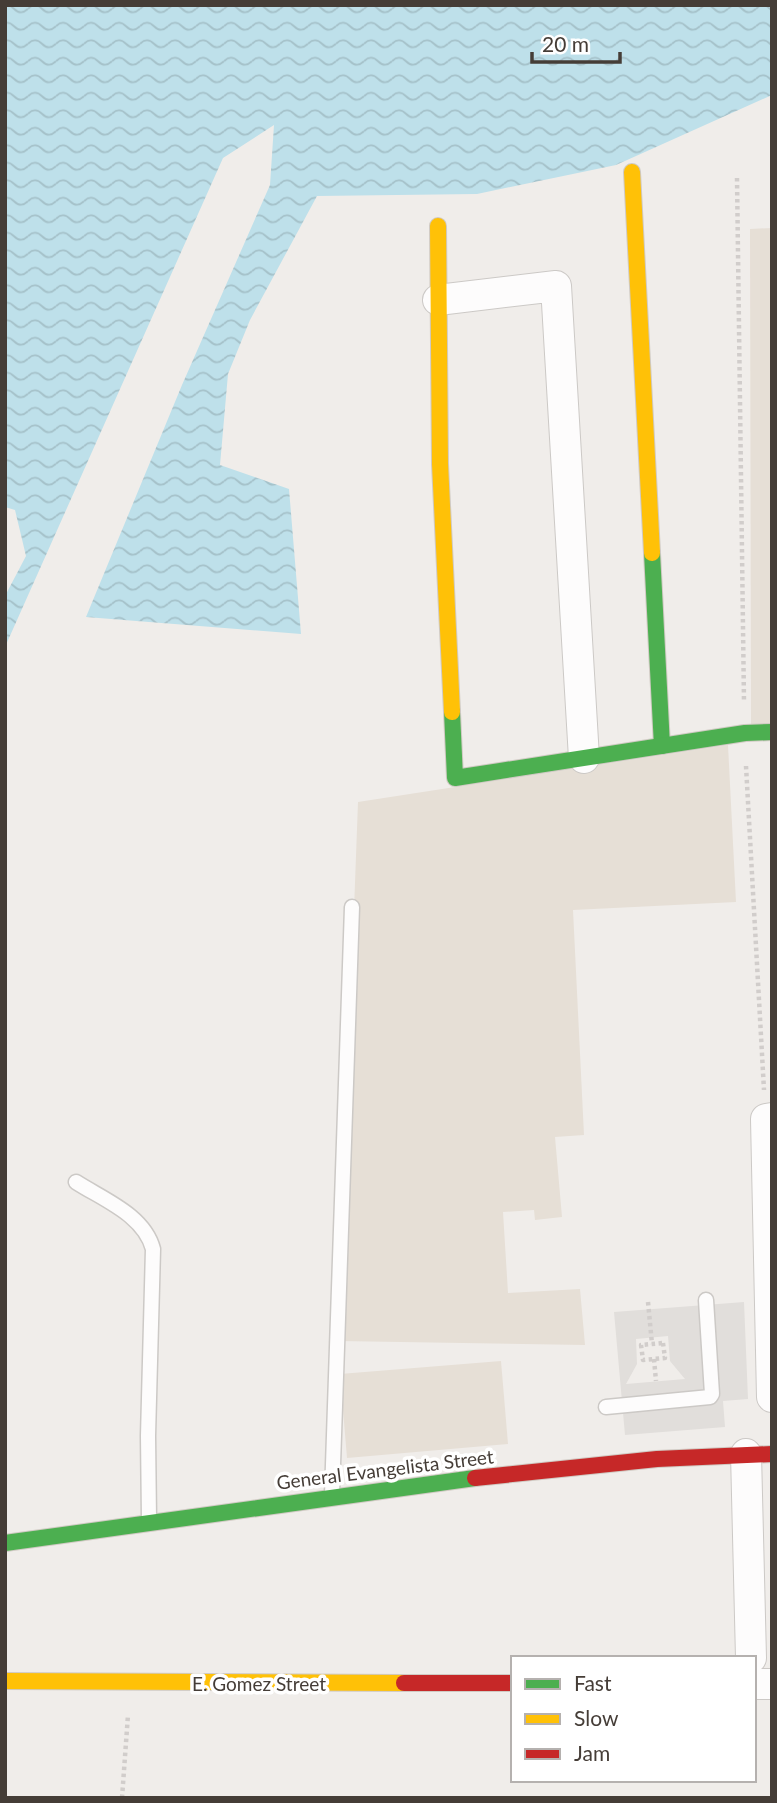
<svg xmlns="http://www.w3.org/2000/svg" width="777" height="1803" font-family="Lato,sans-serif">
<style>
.education{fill:#e6dfd6}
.parking{fill:#e1dedb;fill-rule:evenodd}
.water{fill:url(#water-waves)}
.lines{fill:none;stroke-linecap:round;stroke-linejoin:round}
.lane-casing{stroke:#ccc9c6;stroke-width:17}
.street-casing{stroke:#ccc9c6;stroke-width:32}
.fast-casing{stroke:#d0cac3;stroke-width:18}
.slow-casing{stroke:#d0cac3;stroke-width:18}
.jam-casing{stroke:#d0cac3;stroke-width:18}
.path{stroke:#d1cdcb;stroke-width:4.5;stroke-dasharray:3.5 3.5;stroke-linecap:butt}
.lane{stroke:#fdfcfc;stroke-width:14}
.street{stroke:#fdfcfc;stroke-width:30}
.fast{stroke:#4caf50;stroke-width:16}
.slow{stroke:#ffc107;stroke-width:16}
.jam{stroke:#c62828;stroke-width:16}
.labels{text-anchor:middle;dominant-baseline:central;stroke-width:7;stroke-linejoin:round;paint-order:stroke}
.street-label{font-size:19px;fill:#453d37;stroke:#fff}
</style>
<defs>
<pattern id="water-waves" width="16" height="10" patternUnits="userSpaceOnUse" patternTransform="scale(1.75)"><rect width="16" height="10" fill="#bee0ea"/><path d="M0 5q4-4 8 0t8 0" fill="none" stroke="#a5c1c9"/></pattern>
</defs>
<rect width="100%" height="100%" fill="#f0edea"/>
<g class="education">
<path d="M 772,228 L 772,725 L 751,725 L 750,229 Z"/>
<path d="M 728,745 L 736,902 L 573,910 L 584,1135 L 555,1137 L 562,1217 L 535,1220 L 534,1210 L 503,1212 L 508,1293 L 580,1289 L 585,1345 L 338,1341 L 358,802 Z"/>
<path d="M 501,1361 L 508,1444 L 347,1458 L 340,1374 Z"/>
</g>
<path class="parking" d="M 744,1302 L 748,1399 L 723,1401 L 725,1427 L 625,1435 L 614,1312 ZM 668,1336 L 670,1361 L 685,1379 L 626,1384 L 637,1364 L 636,1339 Z"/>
<path class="water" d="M 5,5 L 772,5 L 772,95 L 616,165 L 477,194 L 317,196 L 250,320 L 228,374 L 220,465 L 289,489 L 301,634 L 86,617 L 182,385 L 270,185 L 274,125 L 223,158 L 5,647 L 5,596 L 26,556 L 15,510 L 5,507 Z"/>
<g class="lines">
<g class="lane-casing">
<g id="lane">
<path d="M 76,1182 C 104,1200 144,1215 153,1249 L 148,1436 L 149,1519"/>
<path d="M 606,1407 L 710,1397 L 712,1394 L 706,1300"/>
<path d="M 332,1494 L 352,907"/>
</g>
</g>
<g class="street-casing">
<g id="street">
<path d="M 438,300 L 556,286 L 584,758"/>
<path d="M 772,1118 L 766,1119 L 772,1397"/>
<path d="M 746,1454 L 751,1658"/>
<path d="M 754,1684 L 772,1684"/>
</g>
</g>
<g class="fast-casing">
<g id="fast">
<path d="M 652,553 L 662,746"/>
<path d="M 452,712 L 455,778 L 745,733 L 772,732"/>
<path d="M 5,1543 L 475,1478"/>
</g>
</g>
<g class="slow-casing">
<g id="slow">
<path d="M 632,172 L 652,553"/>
<path d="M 438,226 L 440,464 L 452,712"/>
<path d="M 5,1681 L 404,1683"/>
</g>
</g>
<g class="jam-casing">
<g id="jam">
<path d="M 475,1478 L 657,1459 L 772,1454"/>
<path d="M 404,1683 L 513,1683"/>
</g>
</g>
<g class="path">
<path d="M 737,178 L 744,702"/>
<path d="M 746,766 L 764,1090"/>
<path d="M 648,1302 L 652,1344"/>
<path d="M 663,1343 L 665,1358 L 643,1360 L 641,1345 Z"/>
<path d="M 654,1359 L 656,1381"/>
<path d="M 122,1798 L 128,1715"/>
</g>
<use href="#lane" class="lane"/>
<use href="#street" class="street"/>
<use href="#fast" class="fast"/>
<use href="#slow" class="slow"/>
<use href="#jam" class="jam"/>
</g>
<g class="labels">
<g class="street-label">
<text transform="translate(385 1469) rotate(-7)">General Evangelista Street</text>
<text x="259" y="1683">E. Gomez Street</text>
</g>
</g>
<rect width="777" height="1803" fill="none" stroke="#453d37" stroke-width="14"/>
<rect x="511" y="1656" width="245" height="126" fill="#ffffff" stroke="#b5b1af" stroke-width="2"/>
<rect x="525" y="1679" width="35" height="10" fill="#4caf50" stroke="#b5b1af" stroke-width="2"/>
<text x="574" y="1691" font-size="21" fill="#453d37">Fast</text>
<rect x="525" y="1714" width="35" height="10" fill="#ffc107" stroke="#b5b1af" stroke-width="2"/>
<text x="574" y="1726" font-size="21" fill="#453d37">Slow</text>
<rect x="525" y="1749" width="35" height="10" fill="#c62828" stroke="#b5b1af" stroke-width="2"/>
<text x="574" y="1761" font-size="21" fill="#453d37">Jam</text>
<path d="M532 52v10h88v-10" fill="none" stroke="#453d37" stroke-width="3.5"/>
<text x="542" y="52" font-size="21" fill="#453d37" stroke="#ffffff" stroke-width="5" paint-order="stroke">20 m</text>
</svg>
